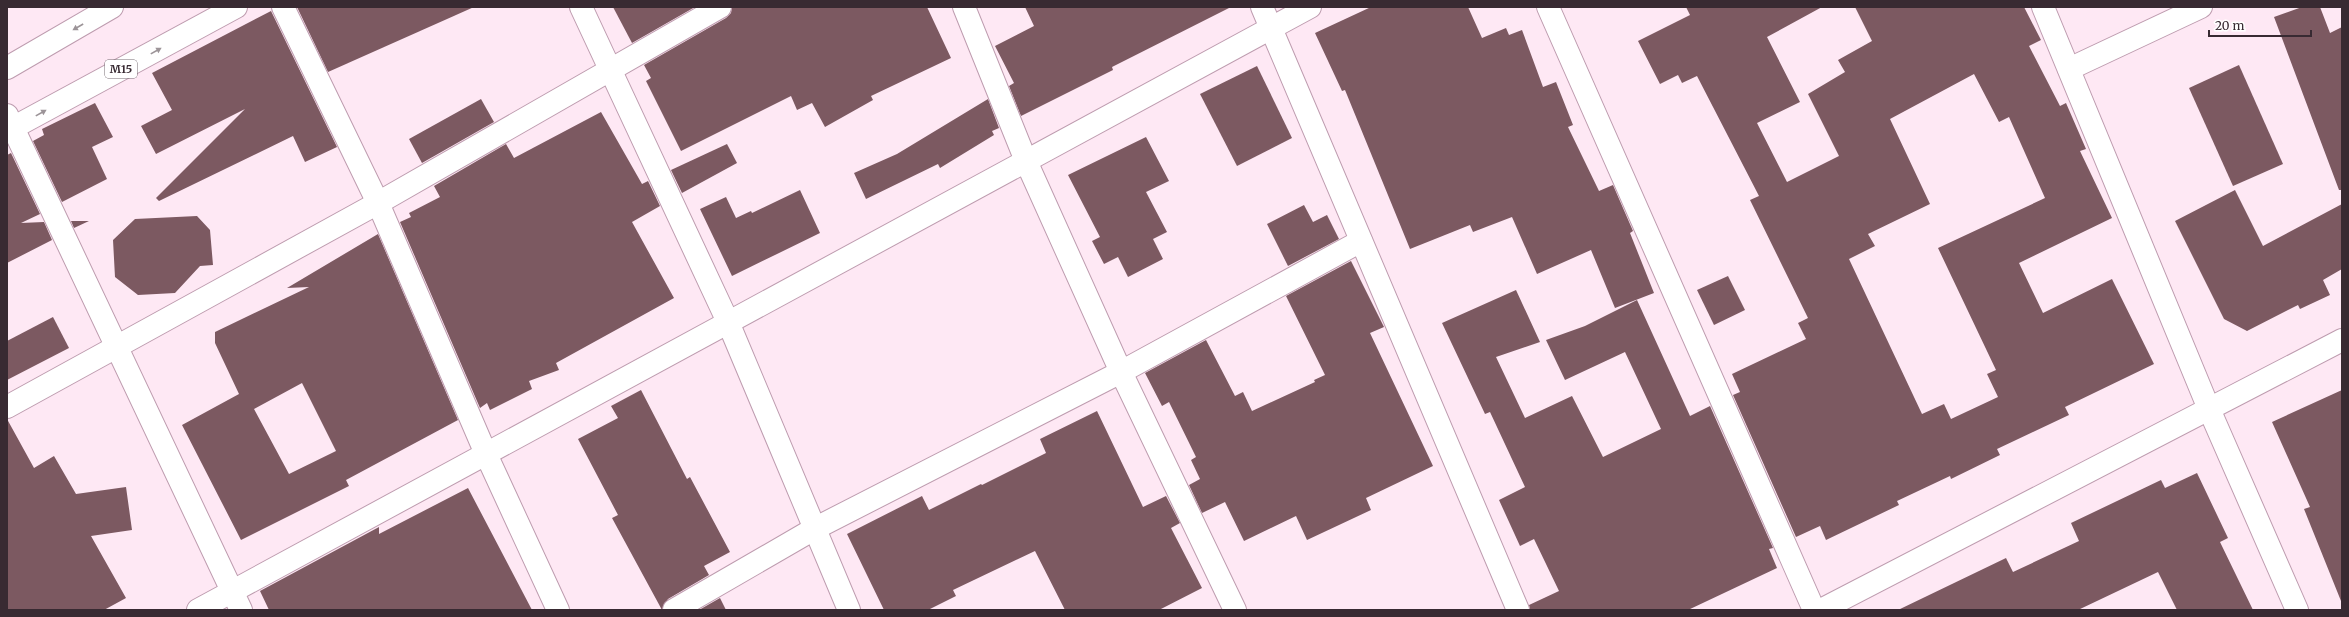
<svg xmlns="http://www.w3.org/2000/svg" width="2349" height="617" font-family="Merriweather,serif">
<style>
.building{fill:#7c5961;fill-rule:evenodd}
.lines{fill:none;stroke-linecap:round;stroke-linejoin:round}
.street-casing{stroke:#be9caf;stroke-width:24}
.highway-casing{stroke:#be9caf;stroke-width:24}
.street{stroke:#fff;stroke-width:22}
.highway{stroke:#fff;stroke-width:22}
.oneway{fill:#9c9498}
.labels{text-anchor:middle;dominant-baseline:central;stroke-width:4;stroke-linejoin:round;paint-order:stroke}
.shield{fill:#fff;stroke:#746a70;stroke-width:1}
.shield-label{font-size:11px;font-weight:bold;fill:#382a32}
</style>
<rect width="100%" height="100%" fill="#fee8f4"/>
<g class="building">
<path d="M 297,7 L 474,7 L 328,72 Z"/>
<path d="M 613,7 L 695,7 L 632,43 Z"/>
<path d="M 732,7 L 927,7 L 951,58 L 871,96 L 873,100 L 825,127 L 812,103 L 797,110 L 791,96 L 681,151 L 646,81 L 651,78 L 644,65 L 726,18 L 731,13 Z"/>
<path d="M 1025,7 L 1231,7 L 1112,67 L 1113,70 L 1021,116 L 1009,86 L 1014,83 L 995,46 L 1034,26 Z"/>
<path d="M 1371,7 L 1468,7 L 1482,38 L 1506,28 L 1509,35 L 1522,30 L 1543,87 L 1556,82 L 1573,125 L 1568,127 L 1599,191 L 1613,185 L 1633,231 L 1630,233 L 1654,293 L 1615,308 L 1591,250 L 1537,274 L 1512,217 L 1473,232 L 1470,225 L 1410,249 L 1345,90 L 1342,91 L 1315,33 Z"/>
<path d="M 1686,7 L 1822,7 L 1767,37 L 1800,102 L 1757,123 L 1787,182 L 1839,156 L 1808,94 L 1845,72 L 1838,60 L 1872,41 L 1855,7 L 2024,7 L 2041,40 L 2029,46 L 2060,106 L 2066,103 L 2086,149 L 2080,151 L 2112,218 L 2019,263 L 2043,313 L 2112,279 L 2154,364 L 2065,407 L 2069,415 L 1997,449 L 2000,455 L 1951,479 L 1950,476 L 1897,501 L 1899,505 L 1826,540 L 1820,526 L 1796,537 L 1733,395 L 1740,392 L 1732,374 L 1806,339 L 1798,323 L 1808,318 L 1750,200 L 1759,196 L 1697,76 L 1682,83 L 1678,75 L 1660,84 L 1638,41 L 1690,15 ZM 1974,74 L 1999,122 L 2009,117 L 2045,198 L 1938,248 L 1996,370 L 1987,374 L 1998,397 L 1951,419 L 1944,404 L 1922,414 L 1849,259 L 1875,246 L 1868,234 L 1930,204 L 1890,119 Z"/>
<path d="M 2302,7 L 2320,7 L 2330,33 L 2342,27 L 2342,190 L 2339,190 L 2274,17 Z"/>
<path d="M 271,11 L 337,147 L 305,162 L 293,136 L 159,201 L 156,198 L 245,109 L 156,154 L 141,126 L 172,110 L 152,73 Z"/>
<path d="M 2239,65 L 2283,164 L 2233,186 L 2189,88 Z"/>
<path d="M 1257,66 L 1292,138 L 1237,166 L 1200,94 Z"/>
<path d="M 481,99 L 494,122 L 422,163 L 409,139 Z"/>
<path d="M 988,99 L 999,128 L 992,131 L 994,135 L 940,168 L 938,164 L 866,199 L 854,173 L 897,154 Z"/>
<path d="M 95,103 L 113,137 L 92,147 L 107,179 L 62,202 L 33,141 L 44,135 L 42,129 Z"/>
<path d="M 601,112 L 642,184 L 648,181 L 660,206 L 632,222 L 674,298 L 556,363 L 559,370 L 529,381 L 532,389 L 490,410 L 487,403 L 480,408 L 400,222 L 411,217 L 409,213 L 440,197 L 434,186 L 506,144 L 514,158 Z"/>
<path d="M 1146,137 L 1169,181 L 1146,192 L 1167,232 L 1153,239 L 1163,259 L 1128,277 L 1118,257 L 1104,264 L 1092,241 L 1100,237 L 1068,175 Z"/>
<path d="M 727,144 L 737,163 L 682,193 L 671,170 Z"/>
<path d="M 11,153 L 40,214 L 21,223 L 44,222 L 52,240 L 7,263 L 7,155 Z"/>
<path d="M 800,190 L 820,233 L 732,276 L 700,209 L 726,197 L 736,218 L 751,211 L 752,213 Z"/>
<path d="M 2235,190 L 2263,246 L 2342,204 L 2342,269 L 2323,280 L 2330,295 L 2300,309 L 2298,305 L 2247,331 L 2224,319 L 2175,221 Z"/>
<path d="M 1304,205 L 1313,222 L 1327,215 L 1339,239 L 1288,266 L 1267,224 Z"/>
<path d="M 197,216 L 210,230 L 213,265 L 200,266 L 175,293 L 138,295 L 115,277 L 113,240 L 135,219 Z"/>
<path d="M 71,221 L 89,221 L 74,228 Z"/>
<path d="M 378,234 L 458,420 L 346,480 L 349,486 L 241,540 L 182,425 L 239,394 L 215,343 L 215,332 L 309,287 L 287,288 ZM 302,383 L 336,451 L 289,474 L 254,409 Z"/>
<path d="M 1351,261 L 1384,327 L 1370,333 L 1433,466 L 1366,498 L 1371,510 L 1307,540 L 1296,516 L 1244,541 L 1225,502 L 1202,513 L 1189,485 L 1200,479 L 1191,460 L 1196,457 L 1169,402 L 1162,406 L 1145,373 L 1206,340 L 1235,396 L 1243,392 L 1252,411 L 1315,382 L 1314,380 L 1325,375 L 1286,296 Z"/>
<path d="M 1728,276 L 1745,310 L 1714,325 L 1697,290 Z"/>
<path d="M 1516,290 L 1540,342 L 1496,357 L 1525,418 L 1572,396 L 1603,457 L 1661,429 L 1625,352 L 1565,380 L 1546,340 L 1585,326 L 1637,300 L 1690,416 L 1710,406 L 1773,548 L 1769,549 L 1777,568 L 1688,610 L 1530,610 L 1529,605 L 1559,591 L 1534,539 L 1520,546 L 1499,500 L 1525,487 L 1490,412 L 1485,414 L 1442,323 Z"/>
<path d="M 53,317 L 69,348 L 7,380 L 7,341 Z"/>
<path d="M 641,390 L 687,479 L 690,477 L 730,552 L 704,566 L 709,575 L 668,599 L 662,610 L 612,518 L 618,515 L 578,439 L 618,418 L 611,406 Z"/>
<path d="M 2342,390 L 2342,601 L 2341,601 L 2304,509 L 2310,507 L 2272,422 Z"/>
<path d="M 1097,411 L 1143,507 L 1166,496 L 1180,523 L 1171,528 L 1202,588 L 1159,610 L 1065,610 L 1035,551 L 953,590 L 956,596 L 928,610 L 884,610 L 847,534 L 922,496 L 929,510 L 981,484 L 982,485 L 1046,453 L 1040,439 Z"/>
<path d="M 7,419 L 34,468 L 54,456 L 76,494 L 126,487 L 132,530 L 91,536 L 126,598 L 104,610 L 7,610 Z"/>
<path d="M 2197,473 L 2228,538 L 2220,542 L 2253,610 L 2177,610 L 2158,572 L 2078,610 L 1898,610 L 2006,558 L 2013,572 L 2079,541 L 2071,523 L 2161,480 L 2165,488 Z"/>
<path d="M 468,488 L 532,610 L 269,610 L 260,591 L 379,527 L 379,534 Z"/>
<path d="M 720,598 L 726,610 L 699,610 Z"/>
</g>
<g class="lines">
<g class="street-casing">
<g id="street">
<path d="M 283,7 L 378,203 L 486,454 L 558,610"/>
<path d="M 581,7 L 728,322 L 849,610"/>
<path d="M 964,7 L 1026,161 L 1121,372 L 1235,610"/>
<path d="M 1262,7 L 1518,610"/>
<path d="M 1548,7 L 1814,610"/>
<path d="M 2043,7 L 2209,409 L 2297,610"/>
<path d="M 2069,69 L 2201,7"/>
<path d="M 7,115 L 241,610"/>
<path d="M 7,407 L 378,203 L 720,7"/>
<path d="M 198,610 L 1310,7"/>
<path d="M 674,610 L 814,529 L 1121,372 L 1361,241"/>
<path d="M 1821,610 L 2342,340"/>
</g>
</g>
<g class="highway-casing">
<g id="highway">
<path d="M 7,68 L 112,7"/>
<path d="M 7,131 L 236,7"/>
</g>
</g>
<use href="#street" class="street"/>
<use href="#highway" class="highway"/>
</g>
<defs><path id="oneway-solid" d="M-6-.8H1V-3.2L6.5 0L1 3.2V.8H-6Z"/></defs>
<g class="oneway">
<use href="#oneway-solid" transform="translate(78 27) rotate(150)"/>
<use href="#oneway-solid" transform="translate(156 51) rotate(-29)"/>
<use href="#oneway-solid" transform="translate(41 113) rotate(-29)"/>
</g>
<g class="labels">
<rect class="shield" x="105" y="60" width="32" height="18" rx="3"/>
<g class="shield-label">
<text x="121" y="69">M15</text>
</g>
</g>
<rect width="2349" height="617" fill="none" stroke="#382a32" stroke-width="16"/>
<path d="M2209 30v6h102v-6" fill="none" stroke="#382a32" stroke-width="2"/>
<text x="2215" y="30" font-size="12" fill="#382a32" stroke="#ffffff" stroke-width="3" paint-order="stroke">20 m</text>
</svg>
